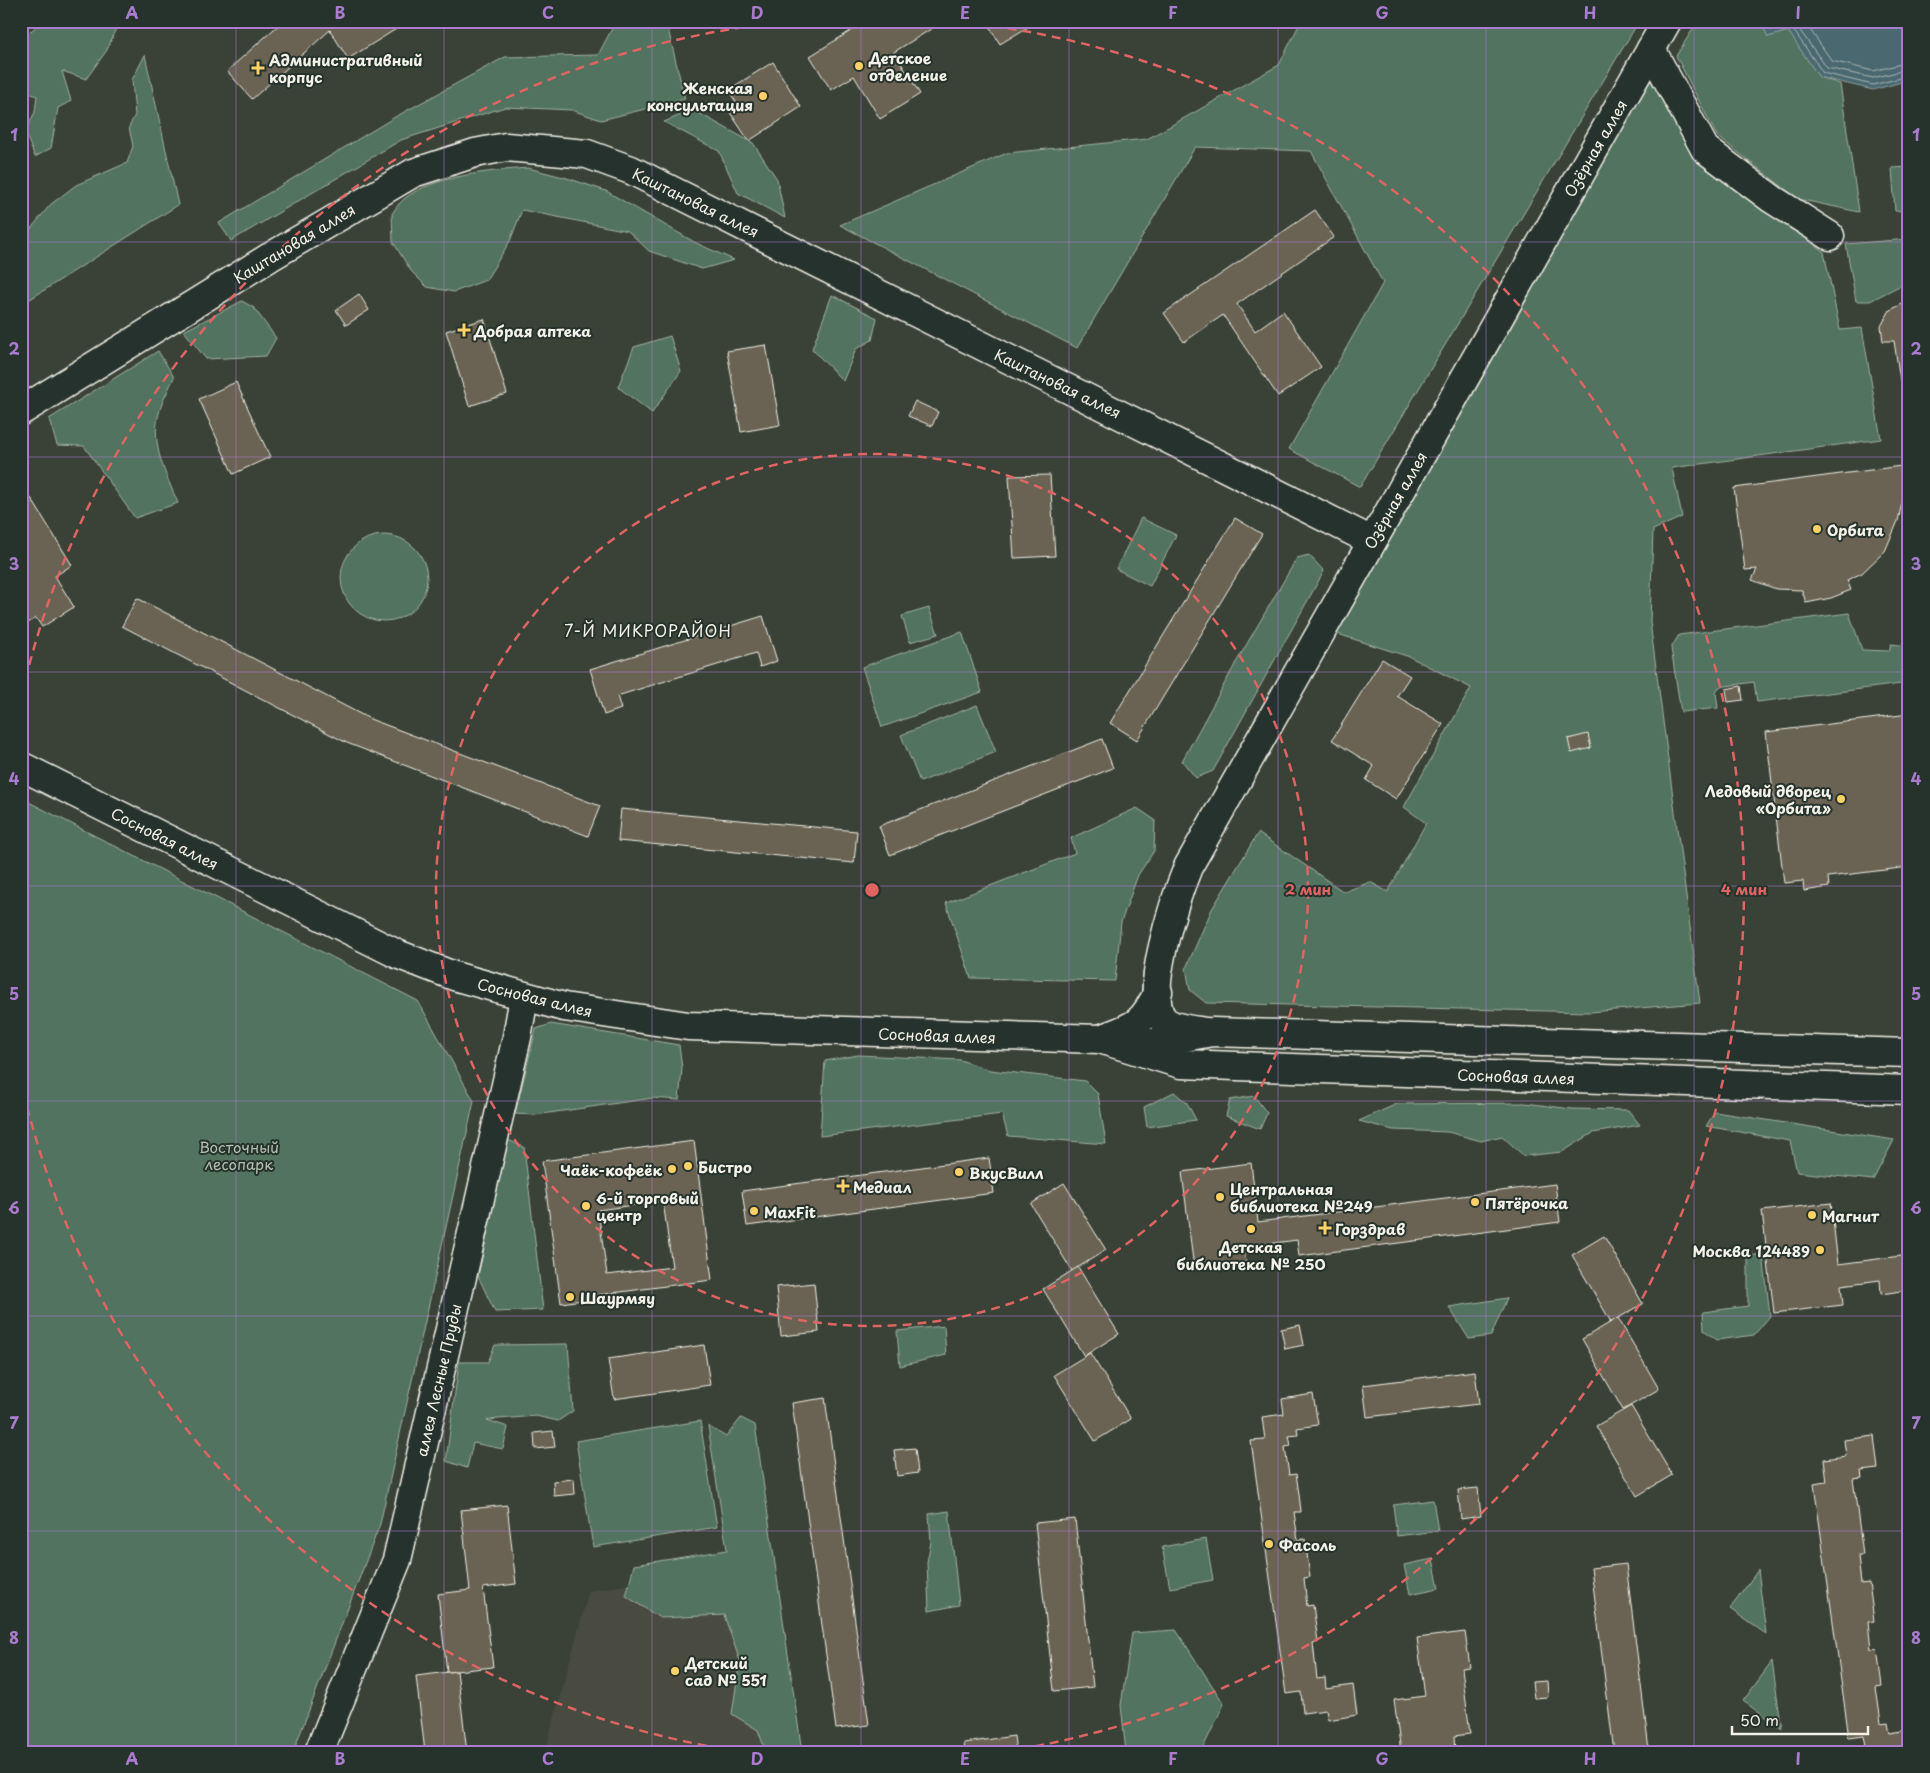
<svg xmlns="http://www.w3.org/2000/svg" width="1930" height="1773" font-family="'Playpen Sans',sans-serif">
<style>
.built{fill:#484c40}
.green{fill:#51735e;stroke:#a2b2a3}
.water{fill:#48676f;stroke:#8d9e9f}
.lines{fill:none;stroke-linecap:round;stroke-linejoin:round}
.shore{stroke:#afbab8;stroke-width:1}
.building{fill:#6a6452;stroke:#f4f1e8;fill-rule:evenodd}
.minor-casing{stroke:#f4f1e8;stroke-width:31}
.major-casing{stroke:#f4f1e8;stroke-width:31}
.minor{stroke:#26332d;stroke-width:28}
.major{stroke:#26332d;stroke-width:28}
.grid{fill:none;stroke:#ab7bcf;stroke-width:1;stroke-opacity:0.55}
.ring{fill:none;stroke:#df6462;stroke-width:2.5;stroke-dasharray:9 6}
.poi-dot{fill:#ffd166;stroke:#26332d;stroke-width:2}
.labels{text-anchor:middle;dominant-baseline:central;stroke-width:4;stroke-linejoin:round;paint-order:stroke}
.poi-label{font-size:15px;font-weight:bold;fill:#f4f1e8;stroke:#26332d;text-anchor:start}
.street-label{font-size:15px;fill:#f4f1e8;stroke:#26332d}
.park-label{font-size:15px;fill:#b3bfb1;stroke:#26332d}
.neighbourhood-label{font-size:16px;letter-spacing:1px;fill:#f4f1e8;stroke:#26332d}
.centre{fill:#df6462;stroke:#26332d;stroke-width:2.5}
.ring-label{font-size:15px;text-anchor:middle;font-weight:bold;fill:#df6462;stroke:#26332d;stroke-width:4;stroke-linejoin:round;paint-order:stroke}
.neatline{fill:none;stroke:#ab7bcf;stroke-width:2}
.grid-label{font-size:16px;text-anchor:middle;font-weight:bold;fill:#ab7bcf}
</style>
<rect width="100%" height="100%" fill="#3a4238"/>
<filter id="ink" filterUnits="userSpaceOnUse"><feTurbulence type="fractalNoise" baseFrequency=".02" numOctaves="2"/><feDisplacementMap in="SourceGraphic" scale="10" xChannelSelector="R" yChannelSelector="G"/><feConvolveMatrix kernelMatrix="1 2 1 2 8 2 1 2 1" color-interpolation-filters="sRGB"/></filter>
<g filter="url(#ink)">
<path class="built" d="M 769,1562 L 794,1752 L 545,1752 L 589,1591 Z"/>
<g class="green">
<path d="M 42,21 L 114,21 L 117,26 L 107,50 L 86,79 L 62,71 L 71,101 L 58,108 L 51,148 L 35,157 L 25,132 L 35,112 L 37,96 L 21,90 L 21,40 Z"/>
<path d="M 616,21 L 666,21 L 685,99 L 601,120 L 572,110 L 505,107 L 401,140 L 231,241 L 219,223 L 395,117 L 505,57 L 598,55 Z"/>
<path d="M 1301,21 L 1639,21 L 1360,487 L 1289,449 L 1383,283 L 1311,151 L 1195,147 L 1077,348 L 840,225 L 1007,153 L 1147,139 L 1279,65 Z"/>
<path d="M 1698,21 L 1761,21 L 1768,37 L 1788,31 L 1819,77 L 1840,84 L 1859,212 L 1798,199 L 1717,136 L 1676,56 Z"/>
<path d="M 145,55 L 178,205 L 27,301 L 21,295 L 21,241 L 50,205 L 76,185 L 127,163 L 133,146 L 129,127 L 135,115 L 132,80 Z"/>
<path d="M 1649,78 L 1696,153 L 1824,252 L 1840,330 L 1862,328 L 1881,439 L 1672,468 L 1682,517 L 1653,530 L 1650,622 L 1700,1003 L 1590,1012 L 1206,1003 L 1190,990 L 1186,968 L 1212,909 L 1258,833 L 1344,892 L 1370,882 L 1388,892 L 1426,823 L 1404,807 L 1471,688 L 1410,657 L 1325,630 Z"/>
<path d="M 693,110 L 753,143 L 777,179 L 785,218 L 738,193 L 719,151 L 664,122 Z"/>
<path d="M 1909,167 L 1909,210 L 1895,211 L 1892,168 Z"/>
<path d="M 528,168 L 567,178 L 606,191 L 696,243 L 734,260 L 702,269 L 649,251 L 628,231 L 522,210 L 510,241 L 486,280 L 454,292 L 427,287 L 411,271 L 393,242 L 392,214 C 395,209 399,203 404,199 C 434,175 492,171 528,168 Z"/>
<path d="M 1909,239 L 1909,281 L 1870,301 L 1856,301 L 1846,244 Z"/>
<path d="M 832,295 L 877,318 L 872,340 L 856,349 L 843,381 L 812,349 Z"/>
<path d="M 242,301 L 254,308 L 276,338 L 266,356 L 206,359 L 184,331 Z"/>
<path d="M 670,336 L 681,371 L 652,413 L 618,387 L 634,347 Z"/>
<path d="M 158,351 L 174,377 C 169,389 162,401 159,413 C 150,444 166,475 178,503 L 135,518 L 84,446 L 57,445 L 49,419 Z"/>
<path d="M 1141,518 L 1176,535 L 1150,586 L 1116,569 Z"/>
<circle cx="384" cy="578" r="43"/>
<path d="M 1309,555 L 1324,571 L 1213,771 L 1196,778 L 1182,761 L 1237,661 L 1297,558 Z"/>
<path d="M 929,608 L 938,634 L 910,642 L 902,616 Z"/>
<path d="M 1849,613 L 1862,650 L 1889,651 L 1891,644 L 1909,646 L 1909,683 L 1757,702 L 1754,682 L 1719,687 L 1716,693 L 1718,708 L 1681,712 L 1671,648 L 1679,635 Z"/>
<path d="M 962,632 L 982,692 L 882,727 L 862,667 Z"/>
<path d="M 977,705 L 996,752 L 920,782 L 901,735 Z"/>
<path d="M 21,798 L 418,1001 L 474,1101 L 380,1524 L 293,1752 L 21,1752 Z"/>
<path d="M 1137,808 L 1155,820 L 1154,851 L 1138,875 L 1121,922 L 1115,981 L 971,978 L 946,903 L 1075,853 L 1071,838 Z"/>
<path d="M 551,1024 L 679,1045 L 682,1069 L 679,1100 L 653,1098 L 535,1115 L 515,1114 L 536,1029 Z"/>
<path d="M 858,1055 L 960,1060 L 990,1070 L 1085,1081 L 1098,1094 L 1106,1144 L 1008,1136 L 1002,1114 L 820,1136 L 825,1061 Z"/>
<path d="M 1174,1092 L 1187,1103 L 1196,1120 L 1147,1127 L 1144,1107 Z"/>
<path d="M 1254,1096 L 1267,1113 L 1260,1129 L 1226,1116 L 1230,1100 Z"/>
<path d="M 1525,1103 L 1572,1109 L 1628,1110 L 1640,1125 L 1593,1133 L 1562,1152 L 1524,1156 L 1502,1136 L 1481,1141 L 1448,1132 L 1393,1130 L 1359,1121 L 1397,1104 Z"/>
<path d="M 1715,1112 L 1894,1140 L 1873,1180 L 1797,1172 L 1790,1141 L 1706,1126 Z"/>
<path d="M 508,1140 L 524,1147 L 543,1310 L 495,1312 L 478,1276 Z"/>
<path d="M 1763,1254 L 1770,1316 L 1754,1335 L 1717,1340 L 1704,1330 L 1703,1312 L 1748,1306 L 1748,1256 Z"/>
<path d="M 1507,1298 L 1491,1336 L 1469,1339 L 1449,1307 Z"/>
<path d="M 944,1326 L 946,1355 L 900,1366 L 897,1331 Z"/>
<path d="M 568,1344 L 573,1411 L 558,1421 L 536,1416 L 487,1420 L 508,1427 L 503,1449 L 473,1443 L 467,1468 L 446,1461 L 459,1362 L 488,1362 L 495,1345 Z"/>
<path d="M 741,1418 L 755,1425 L 802,1752 L 766,1752 L 758,1730 L 732,1714 L 740,1661 L 724,1615 L 660,1618 L 626,1596 L 634,1565 L 727,1550 L 708,1426 L 726,1437 Z"/>
<path d="M 700,1421 L 717,1527 L 593,1547 L 576,1441 Z"/>
<path d="M 1433,1500 L 1438,1531 L 1397,1536 L 1393,1505 Z"/>
<path d="M 949,1511 L 959,1605 L 929,1611 L 927,1562 L 931,1542 L 929,1514 Z"/>
<path d="M 1206,1539 L 1213,1580 L 1170,1588 L 1162,1547 Z"/>
<path d="M 1433,1559 L 1439,1588 L 1410,1594 L 1404,1565 Z"/>
<path d="M 1758,1570 L 1766,1634 L 1730,1609 Z"/>
<path d="M 1176,1630 L 1224,1704 L 1201,1752 L 1126,1752 L 1121,1705 L 1132,1633 Z"/>
<path d="M 1772,1662 L 1782,1729 L 1743,1701 Z"/>
</g>
<path class="water" d="M 1761,21 L 1909,21 L 1909,80 L 1873,90 L 1819,77 L 1788,31 L 1768,37 Z"/>
<g class="lines">
<g class="shore">
<path d="M 1767,21 L 1771,30 L 1787,26 L 1792,28 L 1823,73 L 1873,85 L 1909,76"/>
<path d="M 1793,21 L 1827,68 L 1873,78 L 1909,69"/>
<path d="M 1804,21 L 1832,61 L 1873,71 L 1909,62"/>
</g>
</g>
<g class="building">
<path d="M 283,21 L 409,21 L 348,59 L 330,30 L 252,99 L 227,71 Z"/>
<path d="M 867,21 L 944,21 L 894,52 L 920,94 L 880,119 L 854,76 L 831,90 L 810,56 Z"/>
<path d="M 986,21 L 1038,21 L 1000,44 Z"/>
<path d="M 773,62 L 801,107 L 749,141 L 727,108 L 736,102 L 728,90 Z"/>
<path d="M 1315,210 L 1334,237 L 1237,304 L 1255,331 L 1283,311 L 1321,367 L 1278,396 L 1223,315 L 1184,342 L 1164,313 Z"/>
<path d="M 359,294 L 369,310 L 346,325 L 336,310 Z"/>
<path d="M 1909,301 L 1909,380 L 1900,380 L 1894,341 L 1883,341 L 1881,326 L 1890,310 Z"/>
<path d="M 484,319 L 507,394 L 469,406 L 446,331 Z"/>
<path d="M 766,345 L 780,425 L 741,432 L 727,351 Z"/>
<path d="M 236,382 L 270,457 L 233,474 L 199,399 Z"/>
<path d="M 915,401 L 938,412 L 932,426 L 908,416 Z"/>
<path d="M 1909,465 L 1909,503 L 1902,503 L 1898,521 L 1885,551 L 1862,573 L 1847,580 L 1851,590 L 1831,598 L 1806,603 L 1802,590 L 1776,589 L 1752,580 L 1757,569 L 1745,570 L 1734,488 Z"/>
<path d="M 1050,475 L 1055,556 L 1014,558 L 1009,476 Z"/>
<path d="M 31,498 L 72,565 L 55,576 L 74,607 L 42,627 L 36,618 L 21,627 L 21,504 Z"/>
<path d="M 1235,518 L 1262,534 L 1137,740 L 1110,723 Z"/>
<path d="M 137,598 L 370,719 L 600,806 L 588,836 L 347,743 L 122,626 Z"/>
<path d="M 763,616 L 777,661 L 760,667 L 756,653 L 617,696 L 621,709 L 604,715 L 590,669 Z"/>
<path d="M 1382,659 L 1410,676 L 1397,696 L 1443,724 L 1396,799 L 1366,780 L 1374,766 L 1332,740 Z"/>
<path d="M 1741,686 L 1743,700 L 1728,702 L 1726,689 Z"/>
<path d="M 1909,714 L 1909,867 L 1828,877 L 1829,887 L 1804,891 L 1803,881 L 1784,883 L 1766,732 Z"/>
<path d="M 1588,734 L 1591,748 L 1571,753 L 1568,739 Z"/>
<path d="M 1102,739 L 1113,768 L 890,855 L 879,826 Z"/>
<path d="M 621,809 L 857,831 L 854,863 L 618,841 Z"/>
<path d="M 694,1141 L 712,1280 L 597,1295 L 597,1298 L 561,1303 L 542,1161 ZM 663,1201 L 672,1267 L 607,1275 L 598,1210 Z"/>
<path d="M 989,1158 L 994,1193 L 747,1226 L 742,1191 Z"/>
<path d="M 1251,1163 L 1258,1222 L 1555,1184 L 1560,1222 L 1299,1256 L 1297,1240 L 1244,1247 L 1246,1263 L 1194,1269 L 1182,1172 Z"/>
<path d="M 1064,1183 L 1106,1250 L 1072,1271 L 1031,1204 Z"/>
<path d="M 1831,1203 L 1838,1264 L 1909,1255 L 1909,1290 L 1881,1294 L 1880,1280 L 1841,1285 L 1843,1305 L 1774,1313 L 1762,1211 Z"/>
<path d="M 1604,1236 L 1643,1304 L 1611,1322 L 1572,1255 Z"/>
<path d="M 1078,1267 L 1119,1334 L 1084,1356 L 1043,1289 Z"/>
<path d="M 814,1283 L 819,1332 L 781,1336 L 776,1287 Z"/>
<path d="M 1618,1318 L 1659,1389 L 1623,1410 L 1582,1339 Z"/>
<path d="M 1300,1325 L 1304,1345 L 1285,1349 L 1281,1329 Z"/>
<path d="M 704,1345 L 710,1385 L 614,1399 L 608,1359 Z"/>
<path d="M 1090,1353 L 1131,1419 L 1095,1441 L 1054,1375 Z"/>
<path d="M 1475,1371 L 1479,1404 L 1367,1417 L 1363,1385 Z"/>
<path d="M 1313,1394 L 1318,1425 L 1297,1428 L 1298,1435 L 1289,1436 L 1291,1446 L 1285,1447 L 1289,1475 L 1296,1474 L 1299,1494 L 1301,1512 L 1294,1512 L 1298,1540 L 1305,1539 L 1310,1577 L 1304,1578 L 1307,1606 L 1313,1605 L 1318,1642 L 1313,1643 L 1317,1679 L 1325,1678 L 1326,1689 L 1353,1685 L 1357,1715 L 1328,1720 L 1326,1710 L 1303,1713 L 1301,1692 L 1286,1694 L 1251,1441 L 1265,1440 L 1262,1417 L 1284,1414 L 1282,1399 Z"/>
<path d="M 825,1398 L 869,1725 L 836,1729 L 792,1403 Z"/>
<path d="M 1631,1406 L 1672,1475 L 1637,1496 L 1596,1426 Z"/>
<path d="M 553,1431 L 555,1447 L 535,1449 L 534,1433 Z"/>
<path d="M 1874,1436 L 1878,1469 L 1861,1471 L 1862,1478 L 1853,1479 L 1863,1555 L 1858,1555 L 1861,1584 L 1869,1583 L 1874,1621 L 1868,1622 L 1871,1650 L 1877,1649 L 1882,1686 L 1876,1687 L 1881,1723 L 1888,1722 L 1890,1733 L 1909,1730 L 1909,1752 L 1867,1752 L 1864,1736 L 1849,1738 L 1814,1484 L 1827,1482 L 1824,1459 L 1846,1456 L 1844,1440 Z"/>
<path d="M 915,1448 L 918,1473 L 897,1476 L 894,1450 Z"/>
<path d="M 574,1479 L 575,1494 L 554,1496 L 553,1481 Z"/>
<path d="M 1478,1488 L 1481,1516 L 1461,1519 L 1458,1490 Z"/>
<path d="M 507,1505 L 516,1584 L 483,1588 L 493,1667 L 447,1672 L 438,1594 L 470,1590 L 461,1510 Z"/>
<path d="M 1075,1519 L 1093,1687 L 1054,1691 L 1035,1523 Z"/>
<path d="M 1626,1564 L 1649,1750 L 1614,1752 L 1591,1568 Z"/>
<path d="M 1465,1632 L 1470,1667 L 1462,1668 L 1470,1734 L 1454,1736 L 1455,1752 L 1401,1752 L 1394,1700 L 1425,1696 L 1417,1638 Z"/>
<path d="M 457,1671 L 467,1752 L 425,1752 L 416,1676 Z"/>
<path d="M 1547,1681 L 1548,1697 L 1534,1698 L 1532,1682 Z"/>
<path d="M 1014,1736 L 1016,1752 L 965,1752 L 964,1743 Z"/>
</g>
<g class="lines">
<g class="minor-casing">
<g id="minor">
<path d="M 1651,49 L 1705,149 L 1772,199 L 1830,236"/>
<path d="M 21,411 L 270,257 L 413,173 L 475,153 L 506,147 L 587,154 L 631,170 L 1372,541"/>
<path d="M 1206,1032 C 1194,1030 1175,1029 1165,1021 C 1140,999 1177,894 1188,867 L 1667,21"/>
<path d="M 1100,1039 C 1134,1026 1141,1027 1158,992"/>
<path d="M 319,1752 L 397,1560 L 517,1037 L 524,997"/>
</g>
</g>
<g class="major-casing">
<g id="major">
<path d="M 21,766 L 397,954 L 454,976 L 564,1007 L 688,1026 L 1100,1039 L 1181,1064 L 1909,1090"/>
<path d="M 1130,1047 L 1212,1032 L 1909,1053"/>
</g>
</g>
<use href="#minor" class="minor"/>
<use href="#major" class="major"/>
</g>
</g>
<path class="grid" d="M 236,21 L 236,1752M 444,21 L 444,1752M 652,21 L 652,1752M 861,21 L 861,1752M 1069,21 L 1069,1752M 1278,21 L 1278,1752M 1486,21 L 1486,1752M 1694,21 L 1694,1752M 21,242 L 1909,242M 21,457 L 1909,457M 21,672 L 1909,672M 21,886 L 1909,886M 21,1101 L 1909,1101M 21,1316 L 1909,1316M 21,1531 L 1909,1531"/>
<g class="ring">
<circle cx="872" cy="890" r="436"/>
<path d="M736 1751A872 872 0 0 1 22 1086M22 694A872 872 0 0 1 796 21M948 21A872 872 0 0 1 1008 1751"/>
</g>
<g class="poi-dot">
<circle cx="859" cy="66" r="5"/>
<path d="M255.5 60.5h5v5h5v5h-5v5h-5v-5h-5v-5h5z"/>
<circle cx="763" cy="96" r="5"/>
<path d="M461.5 322.5h5v5h5v5h-5v5h-5v-5h-5v-5h5z"/>
<circle cx="1817" cy="529" r="5"/>
<circle cx="1841" cy="799" r="5"/>
<circle cx="688" cy="1166" r="5"/>
<circle cx="672" cy="1169" r="5"/>
<circle cx="959" cy="1172" r="5"/>
<path d="M840.5 1178.5h5v5h5v5h-5v5h-5v-5h-5v-5h5z"/>
<circle cx="1220" cy="1197" r="5"/>
<circle cx="1475" cy="1202" r="5"/>
<circle cx="586" cy="1206" r="5"/>
<circle cx="754" cy="1211" r="5"/>
<circle cx="1812" cy="1215" r="5"/>
<path d="M1322.5 1220.5h5v5h5v5h-5v5h-5v-5h-5v-5h5z"/>
<circle cx="1251" cy="1229" r="5"/>
<circle cx="1820" cy="1250" r="5"/>
<circle cx="570" cy="1297" r="5"/>
<circle cx="1269" cy="1544" r="5"/>
<circle cx="675" cy="1671" r="5"/>
</g>
<g class="labels">
<g class="poi-label">
<text x="869" y="57">Детское<tspan x="869" dy="17">отделение</tspan></text>
<text x="269" y="59">Административный<tspan x="269" dy="17">корпус</tspan></text>
<text x="753" y="87" text-anchor="end">Женская<tspan x="753" dy="17">консультация</tspan></text>
<text x="474" y="330">Добрая аптека</text>
<text x="1827" y="529">Орбита</text>
<text x="1831" y="790" text-anchor="end">Ледовый дворец<tspan x="1831" dy="17">«Орбита»</tspan></text>
<text x="698" y="1166">Бистро</text>
<text x="662" y="1169" text-anchor="end">Чаёк-кофеёк</text>
<text x="969" y="1172">ВкусВилл</text>
<text x="853" y="1186">Медиал</text>
<text x="1230" y="1188">Центральная<tspan x="1230" dy="17">библиотека №249</tspan></text>
<text x="596" y="1197">6-й торговый<tspan x="596" dy="17">центр</tspan></text>
<text x="1485" y="1202">Пятёрочка</text>
<text x="764" y="1211">MaxFit</text>
<text x="1822" y="1215">Магнит</text>
<text x="1335" y="1228">Горздрав</text>
<text x="1251" y="1246" text-anchor="middle">Детская<tspan x="1251" dy="17">библиотека № 250</tspan></text>
<text x="1810" y="1250" text-anchor="end">Москва 124489</text>
<text x="580" y="1297">Шаурмяу</text>
<text x="1279" y="1544">Фасоль</text>
<text x="685" y="1662">Детский<tspan x="685" dy="17">сад № 551</tspan></text>
</g>
<g class="street-label">
<text transform="translate(1595 148) rotate(-60)">Озёрная аллея</text>
<text transform="translate(696 202) rotate(26)">Каштановая аллея</text>
<text transform="translate(294 243) rotate(-31)">Каштановая аллея</text>
<text transform="translate(1058 383) rotate(26)">Каштановая аллея</text>
<text transform="translate(1395 500) rotate(-60)">Озёрная аллея</text>
<text transform="translate(165 838) rotate(27)">Сосновая аллея</text>
<text transform="translate(535 997) rotate(14)">Сосновая аллея</text>
<text transform="translate(937 1035) rotate(2)">Сосновая аллея</text>
<text transform="translate(1516 1076) rotate(2)">Сосновая аллея</text>
<text transform="translate(438 1380) rotate(-77)">аллея Лесные Пруды</text>
</g>
<g class="park-label">
<text x="239" y="1146">Восточный<tspan x="239" dy="17">лесопарк</tspan></text>
</g>
<g class="neighbourhood-label">
<text x="648" y="630">7-Й МИКРОРАЙОН</text>
</g>
</g>
<circle cx="872" cy="890" r="8" class="centre"/>
<g class="ring-label">
<text x="1308" y="895">2 мин</text>
<text x="1744" y="895">4 мин</text>
</g>
<rect width="1930" height="1773" fill="none" stroke="#26332d" stroke-width="55"/>
<path d="M1732 1726v8h136v-8" fill="none" stroke="#f4f1e8" stroke-width="2.5"/>
<text x="1740" y="1726" font-size="15" fill="#f4f1e8" stroke="#26332d" stroke-width="4" paint-order="stroke">50 m</text>
<rect x="28" y="28" width="1874" height="1718" class="neatline"/>
<g class="grid-label">
<text x="132" y="19">A</text>
<text x="340" y="19">B</text>
<text x="548" y="19">C</text>
<text x="757" y="19">D</text>
<text x="965" y="19">E</text>
<text x="1173" y="19">F</text>
<text x="1382" y="19">G</text>
<text x="1590" y="19">H</text>
<text x="1798" y="19">I</text>
<text x="14" y="141">1</text>
<text x="1916" y="141">1</text>
<text x="14" y="355">2</text>
<text x="1916" y="355">2</text>
<text x="14" y="570">3</text>
<text x="1916" y="570">3</text>
<text x="14" y="785">4</text>
<text x="1916" y="785">4</text>
<text x="14" y="1000">5</text>
<text x="1916" y="1000">5</text>
<text x="14" y="1214">6</text>
<text x="1916" y="1214">6</text>
<text x="14" y="1429">7</text>
<text x="1916" y="1429">7</text>
<text x="14" y="1644">8</text>
<text x="1916" y="1644">8</text>
<text x="132" y="1765">A</text>
<text x="340" y="1765">B</text>
<text x="548" y="1765">C</text>
<text x="757" y="1765">D</text>
<text x="965" y="1765">E</text>
<text x="1173" y="1765">F</text>
<text x="1382" y="1765">G</text>
<text x="1590" y="1765">H</text>
<text x="1798" y="1765">I</text>
</g>
</svg>
